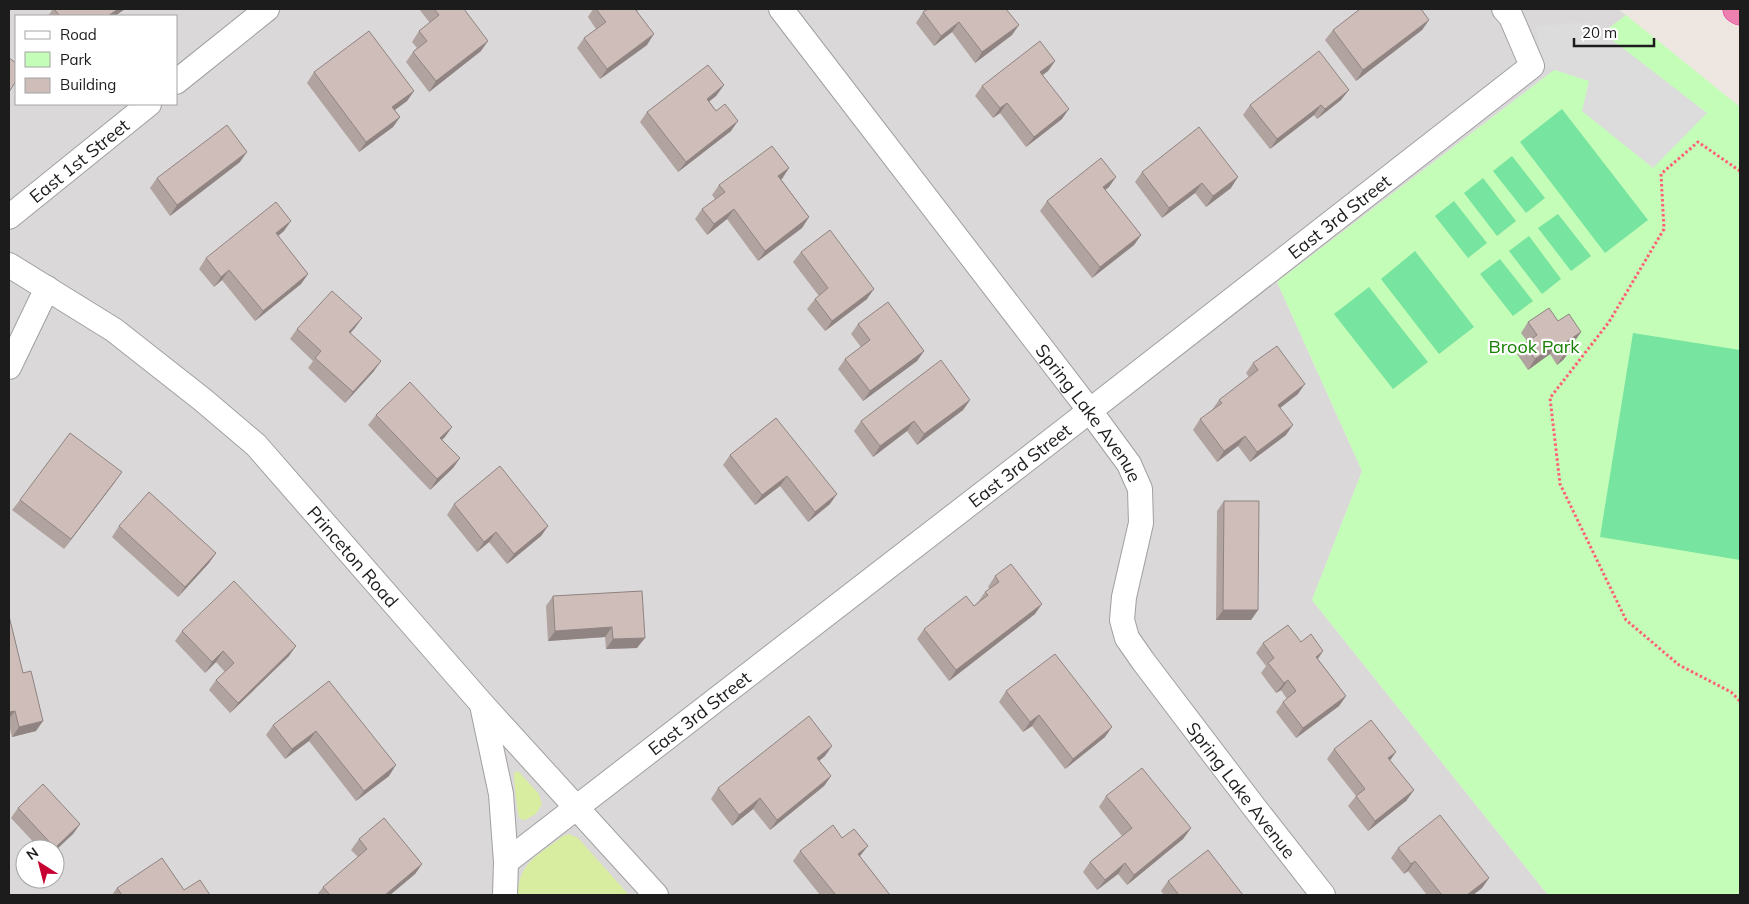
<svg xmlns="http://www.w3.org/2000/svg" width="1749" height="904" font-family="Mulish,sans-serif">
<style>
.residential{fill:#dad8d9;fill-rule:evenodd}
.grass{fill:#d9eda1}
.park{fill:#c4fdb8}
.pitch{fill:#77e49f}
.parking{fill:#dcdcdc}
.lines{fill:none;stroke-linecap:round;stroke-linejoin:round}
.minor-casing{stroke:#a0a0a0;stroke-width:26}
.motorway-casing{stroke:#e2178f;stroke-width:29}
.path{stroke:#ff6077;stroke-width:3;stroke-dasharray:2.5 2.5;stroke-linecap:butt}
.minor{stroke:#fff;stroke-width:24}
.motorway{stroke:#ec81b0;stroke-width:28}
.wall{fill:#b1a39f}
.shaded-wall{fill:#908482}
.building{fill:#cebdb9;stroke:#908482}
.labels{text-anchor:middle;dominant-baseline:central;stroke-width:4.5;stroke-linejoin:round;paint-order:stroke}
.street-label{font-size:18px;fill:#1c1c1c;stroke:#fff}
.park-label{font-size:18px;fill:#188004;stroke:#fff}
</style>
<rect width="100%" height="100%" fill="#eee6e0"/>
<path class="residential" d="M 9,9 L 1617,9 L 1626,15 L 1277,282 L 1362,471 L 1312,600 L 1548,895 L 9,895 ZM 16,16 L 176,16 L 176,104 L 16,104 ZM 25,849 L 55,849 L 55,879 L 25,879 Z"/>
<g class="grass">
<path d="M 518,771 L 539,794 L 542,804 L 536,814 L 525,820 L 520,819 C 517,815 514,780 514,773 Z"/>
<path d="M 569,834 L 578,838 L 629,895 L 518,895 C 518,862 539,855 563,836 Z"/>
</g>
<path class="park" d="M 1626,15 L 1740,107 L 1740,895 L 1548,895 L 1312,600 L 1362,471 L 1277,282 Z"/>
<g class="pitch">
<path d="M 1562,109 L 1648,220 L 1605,253 L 1520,142 Z"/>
<path d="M 1512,156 L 1545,198 L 1526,213 L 1493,171 Z"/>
<path d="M 1483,178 L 1516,221 L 1497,236 L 1464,193 Z"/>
<path d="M 1454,201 L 1487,243 L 1468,258 L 1435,216 Z"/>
<path d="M 1558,214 L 1591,256 L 1571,271 L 1538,228 Z"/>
<path d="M 1529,236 L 1561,279 L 1542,294 L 1509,251 Z"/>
<path d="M 1415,251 L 1474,327 L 1439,354 L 1381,279 Z"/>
<path d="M 1500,259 L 1533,301 L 1513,316 L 1480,274 Z"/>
<path d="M 1369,287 L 1428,362 L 1393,389 L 1334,314 Z"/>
<path d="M 1633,333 L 1740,350 L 1740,560 L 1600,537 Z"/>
</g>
<path class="parking" d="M 1589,22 L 1707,113 L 1653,168 L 1582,111 L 1589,81 L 1542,66 L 1536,26 Z"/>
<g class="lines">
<g class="minor-casing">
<g id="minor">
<path id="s1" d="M 781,9 L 1090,411 L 1129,464 L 1140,489 L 1141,523 L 1124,597 L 1122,620 L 1127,638 L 1143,661 L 1254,807 L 1323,895"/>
<path d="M 176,82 L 267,9"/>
<path id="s2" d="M 9,217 L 149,104"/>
<path id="s3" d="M 9,265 L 114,330 L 203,400 L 256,445 L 482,704 L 656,895"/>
<path d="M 9,367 L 47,288"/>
<path d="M 482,705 L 501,794 L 506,862 L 505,895"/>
<path id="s4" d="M 506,862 L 1065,430 L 1532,66 L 1511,17 L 1504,9"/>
</g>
</g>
<g class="motorway-casing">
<path id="motorway" d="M 1737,9 L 1740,11"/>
</g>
<path class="path" d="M 1740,171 L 1698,142 L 1661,174 L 1664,229 L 1609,322 L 1550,398 L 1560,484 L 1626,620 L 1679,665 L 1731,692 L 1740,701"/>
<use href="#minor" class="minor"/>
<use href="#motorway" class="motorway"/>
</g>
<g class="wall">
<path d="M 53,9 L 125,9 L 115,16 L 48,16 Z"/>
<path d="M 419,9 L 464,9 L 481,51 L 429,92 L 406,62 L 413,52 L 417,48 L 412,42 L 419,31 L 430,23 Z"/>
<path d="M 593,9 L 640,9 L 637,11 L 647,45 L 600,79 L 577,48 L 584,38 L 596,29 L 588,17 Z"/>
<path d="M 923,12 L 1012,35 L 975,63 L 952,32 L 934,46 L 916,23 Z"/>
<path d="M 1429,20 L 1422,30 L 1356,81 L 1325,40 L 1333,30 Z"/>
<path d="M 1055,61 L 1048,71 L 1043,75 L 1062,119 L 1026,147 L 1000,113 L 993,118 L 975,96 L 982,86 Z"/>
<path d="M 314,72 L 414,91 L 407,101 L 395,110 L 400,117 L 393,127 L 359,152 L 307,83 Z"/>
<path d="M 724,85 L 716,96 L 709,101 L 731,131 L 678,172 L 640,122 L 647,112 Z"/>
<path d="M 1341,100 L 1317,119 L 1314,115 L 1270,149 L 1243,115 L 1250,105 Z"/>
<path d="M 240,162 L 170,216 L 150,188 L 157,178 Z"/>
<path d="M 789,168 L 781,179 L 809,217 L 802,228 L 758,261 L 727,219 L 707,235 L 695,219 L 702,209 L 715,199 L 712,195 L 719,185 Z"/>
<path d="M 1142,172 L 1231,188 L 1206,207 L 1195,193 L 1162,218 L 1135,182 Z"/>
<path d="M 1109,187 L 1105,190 L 1141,235 L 1134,245 L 1092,278 L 1040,211 L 1047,201 Z"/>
<path d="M 284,231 L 278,236 L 308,274 L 301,284 L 255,321 L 222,280 L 214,287 L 199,269 L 206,258 Z"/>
<path d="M 801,252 L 867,299 L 825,331 L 807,309 L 815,299 L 819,296 L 793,262 Z"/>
<path d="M 362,318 L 350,333 L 374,371 L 345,403 L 308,368 L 313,361 L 290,339 L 297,329 Z"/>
<path d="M 1558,321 L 1581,332 L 1574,342 L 1568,346 L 1571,350 L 1563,360 L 1557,365 L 1550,354 L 1528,370 L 1517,354 L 1524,344 L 1527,341 L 1521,333 L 1528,322 Z"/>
<path d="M 858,324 L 924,351 L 917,361 L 863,401 L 838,369 L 845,359 L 861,347 L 851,334 Z"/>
<path d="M 1253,363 L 1298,394 L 1280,408 L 1286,435 L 1250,462 L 1238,446 L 1217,462 L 1193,430 L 1200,419 L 1212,410 L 1219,400 L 1249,377 L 1246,373 Z"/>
<path d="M 970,400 L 963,410 L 917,445 L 907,431 L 873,457 L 854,431 L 861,421 Z"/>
<path d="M 376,415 L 452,427 L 442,440 L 460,458 L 453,468 L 430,490 L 368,425 Z"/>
<path d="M 776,418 L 830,504 L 808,522 L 780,486 L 755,505 L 723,465 L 730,455 Z"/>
<path d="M 115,482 L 64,549 L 12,510 L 20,500 Z"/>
<path d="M 1224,501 L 1258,610 L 1251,620 L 1216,620 L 1217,511 Z"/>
<path d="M 454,504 L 548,526 L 541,536 L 507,564 L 489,542 L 477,552 L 447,515 Z"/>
<path d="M 119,526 L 216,553 L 209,563 L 178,597 L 112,537 Z"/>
<path d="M 995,576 L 1035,614 L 949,681 L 917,639 L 924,629 L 974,606 L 978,602 L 985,592 L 990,589 L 988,587 Z"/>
<path d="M 642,591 L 637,648 L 606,649 L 605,637 L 548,641 L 546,606 L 553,596 Z"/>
<path d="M 9,616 L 36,731 L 12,737 L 9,725 Z"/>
<path d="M 182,631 L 289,656 L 230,713 L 209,690 L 216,680 L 225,672 L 216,662 L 205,673 L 175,641 Z"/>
<path d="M 1301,642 L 1323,651 L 1318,659 L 1346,696 L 1339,706 L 1296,738 L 1276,712 L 1283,702 L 1287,699 L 1281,690 L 1276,693 L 1261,673 L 1266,666 L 1256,653 L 1263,643 Z"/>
<path d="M 329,681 L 389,776 L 356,801 L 309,741 L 285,759 L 266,735 L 273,725 Z"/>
<path d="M 1006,691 L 1105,737 L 1065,769 L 1032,726 L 1023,732 L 999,702 Z"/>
<path d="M 1334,749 L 1414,790 L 1406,801 L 1368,831 L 1348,806 L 1356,796 L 1327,759 Z"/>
<path d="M 825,756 L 819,761 L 831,776 L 824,786 L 770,830 L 753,809 L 732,826 L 711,799 L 718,788 Z"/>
<path d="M 1106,796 L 1191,828 L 1183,839 L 1127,885 L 1118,874 L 1097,890 L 1083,872 L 1090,862 L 1122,836 L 1099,807 Z"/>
<path d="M 18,808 L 80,824 L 73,834 L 55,849 L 40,849 L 11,818 Z"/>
<path d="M 842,838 L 860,856 L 890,895 L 820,895 L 793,861 L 800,851 Z"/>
<path d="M 359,839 L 422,864 L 415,874 L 390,895 L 317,895 L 323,887 L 358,857 L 351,850 Z"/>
<path d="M 1398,848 L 1489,878 L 1482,888 L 1473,895 L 1427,895 L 1408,871 L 1404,874 L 1391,858 Z"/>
<path d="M 1168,881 L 1243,895 L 1164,895 L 1161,891 Z"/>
<path d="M 117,888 L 184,890 L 210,895 L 112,895 Z"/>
</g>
<g class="shaded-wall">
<path d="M 118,9 L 125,9 L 115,16 L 108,16 Z"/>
<path d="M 1429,20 L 1422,30 L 1356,81 L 1363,70 Z"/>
<path d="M 959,22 L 952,32 L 934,46 L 941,36 Z"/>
<path d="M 1019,25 L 1012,35 L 975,63 L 982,52 Z"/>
<path d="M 654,34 L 647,45 L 600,79 L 607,69 Z"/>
<path d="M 488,41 L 481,51 L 429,92 L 436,81 Z"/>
<path d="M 1055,61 L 1048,71 L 1033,82 L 1040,72 Z"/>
<path d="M 724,85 L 716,96 L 700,109 L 707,99 Z"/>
<path d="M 1349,90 L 1341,100 L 1317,119 L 1325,109 Z"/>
<path d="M 414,91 L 407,101 L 385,117 L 392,107 Z"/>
<path d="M 1007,103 L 1000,113 L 993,118 L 1000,108 Z"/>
<path d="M 1321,105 L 1314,115 L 1270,149 L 1277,139 Z"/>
<path d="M 1069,109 L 1062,119 L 1026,147 L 1034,137 Z"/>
<path d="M 400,117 L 393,127 L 359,152 L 366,142 Z"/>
<path d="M 738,121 L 731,131 L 678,172 L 686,162 Z"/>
<path d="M 247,152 L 240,162 L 170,216 L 177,205 Z"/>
<path d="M 789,168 L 782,179 L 771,186 L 778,176 Z"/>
<path d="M 1116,177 L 1109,187 L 1096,197 L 1103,187 Z"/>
<path d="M 1238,177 L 1231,188 L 1206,207 L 1213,196 Z"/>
<path d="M 1202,183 L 1195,193 L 1162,218 L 1169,208 Z"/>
<path d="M 734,209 L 727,219 L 707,235 L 714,224 Z"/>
<path d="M 809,217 L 802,228 L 758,261 L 765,251 Z"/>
<path d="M 291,221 L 284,231 L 269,243 L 276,233 Z"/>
<path d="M 1141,235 L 1134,245 L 1092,278 L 1100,267 Z"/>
<path d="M 229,270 L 222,280 L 214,287 L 221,277 Z"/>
<path d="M 308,274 L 301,284 L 255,321 L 263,311 Z"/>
<path d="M 874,289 L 867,299 L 825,331 L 832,321 Z"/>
<path d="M 362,318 L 355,328 L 342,342 L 349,332 Z"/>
<path d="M 1581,332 L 1574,342 L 1562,350 L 1566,342 Z"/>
<path d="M 1557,344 L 1550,354 L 1528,370 L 1535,359 Z"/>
<path d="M 1571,350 L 1563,360 L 1557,365 L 1564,354 Z"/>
<path d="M 924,351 L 917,361 L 863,401 L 870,391 Z"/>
<path d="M 381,361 L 374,371 L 345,403 L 353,392 Z"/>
<path d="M 1305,384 L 1298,394 L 1271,415 L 1278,405 Z"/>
<path d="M 970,400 L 963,410 L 917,445 L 924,434 Z"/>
<path d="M 914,421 L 907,431 L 873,457 L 880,446 Z"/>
<path d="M 1293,425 L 1286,435 L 1250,462 L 1257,452 Z"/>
<path d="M 452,427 L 445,437 L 433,448 L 440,438 Z"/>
<path d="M 1245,436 L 1238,446 L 1217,462 L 1224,451 Z"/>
<path d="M 460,458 L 453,468 L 430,490 L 437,479 Z"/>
<path d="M 122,472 L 115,482 L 64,549 L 71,539 Z"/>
<path d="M 787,476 L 780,486 L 755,505 L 762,495 Z"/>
<path d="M 837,494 L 830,504 L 808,522 L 815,512 Z"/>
<path d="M 548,526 L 541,536 L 507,564 L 514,554 Z"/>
<path d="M 496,532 L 489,542 L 477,552 L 484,542 Z"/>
<path d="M 216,553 L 209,563 L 178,597 L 185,587 Z"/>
<path d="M 1042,604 L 1035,614 L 949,681 L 956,670 Z"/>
<path d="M 1223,610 L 1258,610 L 1251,620 L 1216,620 Z"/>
<path d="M 612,627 L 605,637 L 548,641 L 555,631 Z"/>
<path d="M 645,638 L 637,648 L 606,649 L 613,639 Z"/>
<path d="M 296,646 L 289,656 L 230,713 L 238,703 Z"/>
<path d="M 223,651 L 216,662 L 205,673 L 212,662 Z"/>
<path d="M 1323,651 L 1316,661 L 1316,657 Z"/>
<path d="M 1288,680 L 1281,690 L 1276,693 L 1284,683 Z"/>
<path d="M 1346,696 L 1339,706 L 1296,738 L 1303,728 Z"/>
<path d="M 15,711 L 9,719 L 9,712 Z"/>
<path d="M 1039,715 L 1032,726 L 1023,732 L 1030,722 Z"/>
<path d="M 43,721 L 36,731 L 12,737 L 19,727 Z"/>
<path d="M 1112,727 L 1105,737 L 1065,769 L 1073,759 Z"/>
<path d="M 316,731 L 309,741 L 285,759 L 292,749 Z"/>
<path d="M 832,746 L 825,756 L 810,768 L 817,758 Z"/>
<path d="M 1396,752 L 1389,762 L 1388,758 Z"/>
<path d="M 396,765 L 389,776 L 356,801 L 364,791 Z"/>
<path d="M 831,776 L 824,786 L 770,830 L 777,820 Z"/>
<path d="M 1414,790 L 1406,801 L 1368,831 L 1375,821 Z"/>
<path d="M 760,798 L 753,809 L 732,826 L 739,815 Z"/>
<path d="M 80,824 L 73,834 L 55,851 L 55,849 L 54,849 L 55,848 Z"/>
<path d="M 1191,828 L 1183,839 L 1127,885 L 1134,875 Z"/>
<path d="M 868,846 L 860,856 L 850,864 L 858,854 Z"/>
<path d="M 1415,861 L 1408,871 L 1404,874 L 1411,864 Z"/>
<path d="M 1125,863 L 1118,874 L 1097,890 L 1105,880 Z"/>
<path d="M 422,864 L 415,874 L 390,895 L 385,895 Z"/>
<path d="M 1489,878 L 1482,888 L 1473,895 L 1467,895 Z"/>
</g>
<g class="building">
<path d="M 54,9 L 118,9 L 108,16 L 60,16 Z"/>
<path d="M 434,9 L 464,9 L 488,41 L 436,81 L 413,52 L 427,41 L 419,31 L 439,15 Z"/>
<path d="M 596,9 L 635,9 L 654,34 L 607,69 L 584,38 L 606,22 Z"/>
<path d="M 928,9 L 1006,9 L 1019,25 L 982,52 L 959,22 L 941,36 L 923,12 Z"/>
<path d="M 1360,9 L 1421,9 L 1429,20 L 1363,70 L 1333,30 Z"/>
<path d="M 369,31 L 414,91 L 392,107 L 400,117 L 366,142 L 314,72 Z"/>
<path d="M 1040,41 L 1055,61 L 1040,72 L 1069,109 L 1034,137 L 1007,103 L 1000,108 L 982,86 Z"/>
<path d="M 1319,51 L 1349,90 L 1325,109 L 1321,105 L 1277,139 L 1250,105 Z"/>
<path d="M 9,58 L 16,63 L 16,81 L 9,92 Z"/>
<path d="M 708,65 L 724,85 L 707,99 L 716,111 L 725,104 L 738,121 L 686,162 L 647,112 Z"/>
<path d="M 227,125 L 247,152 L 177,205 L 157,178 Z"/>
<path d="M 1199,127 L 1238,177 L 1213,196 L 1202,183 L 1169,208 L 1142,172 Z"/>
<path d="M 772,146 L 789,168 L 778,176 L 809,217 L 765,251 L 734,209 L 714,224 L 702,209 L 725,192 L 719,185 Z"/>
<path d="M 1101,158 L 1116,177 L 1103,187 L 1141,235 L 1100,267 L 1047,201 Z"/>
<path d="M 276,202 L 291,221 L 276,233 L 308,274 L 263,311 L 229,270 L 221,277 L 206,258 Z"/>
<path d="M 830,230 L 874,289 L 832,321 L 815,299 L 828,288 L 801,252 Z"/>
<path d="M 332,291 L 362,318 L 349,332 L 381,361 L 353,392 L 315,358 L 321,351 L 297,329 Z"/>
<path d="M 888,302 L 924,351 L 870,391 L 845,359 L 870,340 L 858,324 Z"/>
<path d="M 1549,308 L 1558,321 L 1569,314 L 1581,332 L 1566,342 L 1571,350 L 1564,354 L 1557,344 L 1535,359 L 1524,344 L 1537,335 L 1528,322 Z"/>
<path d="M 1277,346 L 1305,384 L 1278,405 L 1293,425 L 1257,452 L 1245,436 L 1224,451 L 1200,419 L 1222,403 L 1219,400 L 1258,370 L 1253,363 Z"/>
<path d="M 941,360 L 970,400 L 924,434 L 914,421 L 880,446 L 861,421 Z"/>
<path d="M 410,382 L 452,427 L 440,438 L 460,458 L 437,479 L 376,415 Z"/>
<path d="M 776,418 L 837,494 L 815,512 L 787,476 L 762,495 L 730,455 Z"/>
<path d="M 70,433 L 122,472 L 71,539 L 20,500 Z"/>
<path d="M 500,466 L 548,526 L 514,554 L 496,532 L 484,542 L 454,504 Z"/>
<path d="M 149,492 L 216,553 L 185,587 L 119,526 Z"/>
<path d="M 1224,501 L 1259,501 L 1258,610 L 1223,610 Z"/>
<path d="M 1011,564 L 1042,604 L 956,670 L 924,629 L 966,596 L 974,606 L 988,595 L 985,592 L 999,582 L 995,576 Z"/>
<path d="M 234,581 L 296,646 L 238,703 L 216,680 L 234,663 L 223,651 L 212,662 L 182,631 Z"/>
<path d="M 642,591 L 645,638 L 613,639 L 612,627 L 555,631 L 553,596 Z"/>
<path d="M 9,616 L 23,673 L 31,671 L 43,721 L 19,727 L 15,711 L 9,712 Z"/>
<path d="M 1288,625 L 1301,642 L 1311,634 L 1323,651 L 1316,657 L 1346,696 L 1303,728 L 1283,702 L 1296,691 L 1288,680 L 1284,683 L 1268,663 L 1274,658 L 1263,643 Z"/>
<path d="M 1055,654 L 1112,727 L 1073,759 L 1039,715 L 1030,722 L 1006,691 Z"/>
<path d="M 329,681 L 396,765 L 364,791 L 316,731 L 292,749 L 273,725 Z"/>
<path d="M 809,716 L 832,746 L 817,758 L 831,776 L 777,820 L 760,798 L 739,815 L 718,788 Z"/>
<path d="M 1371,720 L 1396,752 L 1388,758 L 1414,790 L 1375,821 L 1356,796 L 1365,789 L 1334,749 Z"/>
<path d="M 1142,768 L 1191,828 L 1134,875 L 1125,863 L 1105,880 L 1090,862 L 1132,828 L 1106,796 Z"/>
<path d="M 43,784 L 80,824 L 55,848 L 18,808 Z"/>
<path d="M 1440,815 L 1489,878 L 1467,895 L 1442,895 L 1415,861 L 1411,864 L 1398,848 Z"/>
<path d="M 384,818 L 422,864 L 385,895 L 330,895 L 323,887 L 367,849 L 359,839 Z"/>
<path d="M 833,825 L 842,838 L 854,829 L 868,846 L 858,854 L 890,895 L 833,895 L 835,894 L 800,851 Z"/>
<path d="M 1208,850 L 1243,895 L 1179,895 L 1168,881 Z"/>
<path d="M 162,858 L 184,890 L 200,880 L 210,895 L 122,895 L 117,888 Z"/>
</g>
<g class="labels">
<g class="street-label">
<text stroke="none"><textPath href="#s2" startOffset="90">East 1st Street</textPath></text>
<text stroke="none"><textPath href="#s4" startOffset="1054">East 3rd Street</textPath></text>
<text stroke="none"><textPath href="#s1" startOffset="508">Spring Lake Avenue</textPath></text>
<text stroke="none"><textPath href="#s4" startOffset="649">East 3rd Street</textPath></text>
<text stroke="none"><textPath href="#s3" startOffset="454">Princeton Road</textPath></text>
<text stroke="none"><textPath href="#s4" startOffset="244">East 3rd Street</textPath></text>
<text stroke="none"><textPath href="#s1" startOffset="942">Spring Lake Avenue</textPath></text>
</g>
<g class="park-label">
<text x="1534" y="346">Brook Park</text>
</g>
</g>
<rect width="1749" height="904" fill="none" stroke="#1c1c1c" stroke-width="20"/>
<rect x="15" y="15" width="162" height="90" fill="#ffffff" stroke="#a4a4a4"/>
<rect x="25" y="31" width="25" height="8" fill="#ffffff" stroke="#a4a4a4"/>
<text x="60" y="40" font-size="15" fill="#1c1c1c">Road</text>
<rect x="25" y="52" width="25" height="15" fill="#c4fdb8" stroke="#a4a4a4"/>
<text x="60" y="65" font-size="15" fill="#1c1c1c">Park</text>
<rect x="25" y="78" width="25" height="15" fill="#cebdb9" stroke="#a4a4a4"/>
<text x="60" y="90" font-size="15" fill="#1c1c1c">Building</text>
<g transform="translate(40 864) rotate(324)"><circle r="24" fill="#ffffff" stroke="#a4a4a4"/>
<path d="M0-4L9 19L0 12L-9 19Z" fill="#c70032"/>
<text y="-8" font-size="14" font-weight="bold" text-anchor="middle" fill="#1c1c1c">N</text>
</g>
<path d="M1574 38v8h80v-8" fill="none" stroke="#1c1c1c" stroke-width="2.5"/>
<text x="1582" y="38" font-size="15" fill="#1c1c1c" stroke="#ffffff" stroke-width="4" paint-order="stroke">20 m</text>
</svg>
